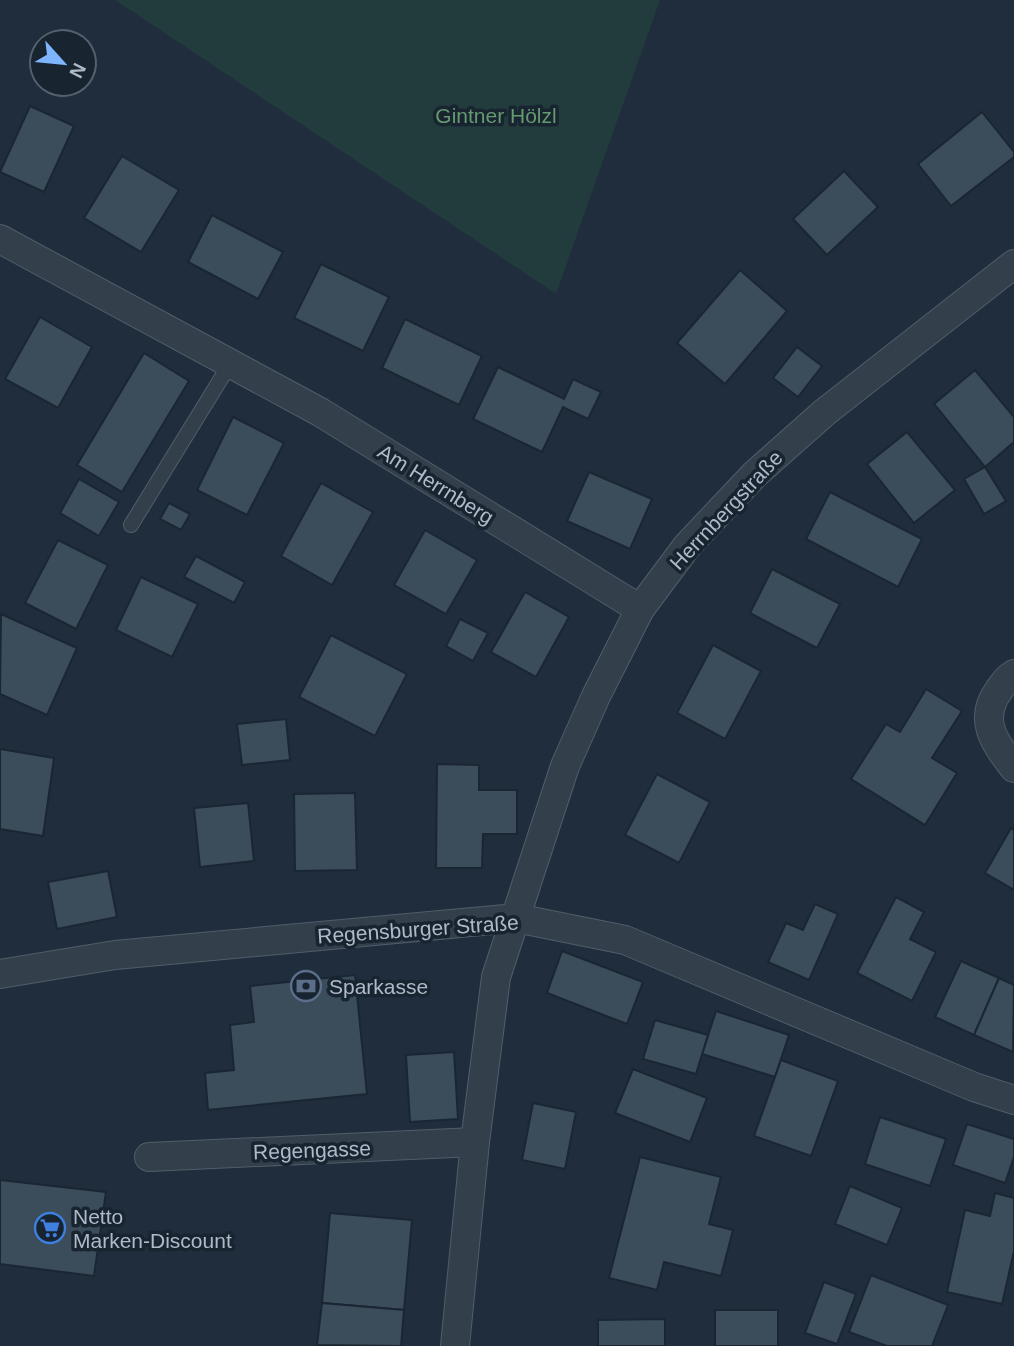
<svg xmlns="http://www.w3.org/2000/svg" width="1014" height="1346" font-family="Helvetica,sans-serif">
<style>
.green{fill:#223b3d}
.building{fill:#3b4c5b;stroke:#1b2633;stroke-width:2}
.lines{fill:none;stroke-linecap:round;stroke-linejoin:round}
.service-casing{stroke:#525d6a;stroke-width:16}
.minor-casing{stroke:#525d6a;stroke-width:30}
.service{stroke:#343f4c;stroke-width:14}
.minor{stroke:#343f4c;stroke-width:28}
.labels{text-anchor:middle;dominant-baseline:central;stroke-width:7;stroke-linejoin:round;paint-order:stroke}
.park-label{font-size:21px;fill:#649b6e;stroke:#192431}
.street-label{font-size:21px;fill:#afbac8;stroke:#192431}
.poi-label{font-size:21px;fill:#afbac8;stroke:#192431;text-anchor:start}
</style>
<rect width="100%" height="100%" fill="#202d3c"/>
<path class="green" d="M 115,0 L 660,0 L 556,294 Z"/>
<g class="building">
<path d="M 30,106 L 74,126 L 44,192 L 0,172 Z"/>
<path d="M 982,112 L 1014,152 L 1014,157 L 951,206 L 918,164 Z"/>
<path d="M 122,156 L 179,190 L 141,252 L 84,218 Z"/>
<path d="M 844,171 L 878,207 L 827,255 L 793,219 Z"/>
<path d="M 212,215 L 283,252 L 258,299 L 188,262 Z"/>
<path d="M 321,264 L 389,297 L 363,351 L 294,318 Z"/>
<path d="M 740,270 L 787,311 L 725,384 L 677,343 Z"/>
<path d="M 40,317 L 92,347 L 58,408 L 5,379 Z"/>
<path d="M 405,319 L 482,356 L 459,405 L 382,368 Z"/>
<path d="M 797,347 L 822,366 L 798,397 L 773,378 Z"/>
<path d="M 144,353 L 189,381 L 122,492 L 77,465 Z"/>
<path d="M 498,367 L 564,399 L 573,379 L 601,392 L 588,419 L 563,407 L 542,452 L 473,419 Z"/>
<path d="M 975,370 L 1014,417 L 1014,442 L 985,467 L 934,404 Z"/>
<path d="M 233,417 L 284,443 L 247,515 L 197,490 Z"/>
<path d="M 907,432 L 955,490 L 914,523 L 867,464 Z"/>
<path d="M 985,467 L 1006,501 L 984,514 L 964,479 Z"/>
<path d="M 589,472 L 652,499 L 630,549 L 567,521 Z"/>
<path d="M 79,479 L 119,502 L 99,536 L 60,513 Z"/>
<path d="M 321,483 L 373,512 L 332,585 L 281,556 Z"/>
<path d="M 830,492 L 922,539 L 898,587 L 806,539 Z"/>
<path d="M 169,503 L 190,514 L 181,530 L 160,519 Z"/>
<path d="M 425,530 L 477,560 L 446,614 L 394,585 Z"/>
<path d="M 58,540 L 108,565 L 76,629 L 25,603 Z"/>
<path d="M 196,556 L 245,582 L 234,603 L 184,577 Z"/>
<path d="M 772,569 L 840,604 L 817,648 L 750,613 Z"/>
<path d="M 141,577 L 198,604 L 172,657 L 116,630 Z"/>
<path d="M 525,592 L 569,617 L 536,677 L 491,652 Z"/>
<path d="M 1,614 L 77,648 L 47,715 L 0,694 Z"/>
<path d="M 460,619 L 488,633 L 473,661 L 446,646 Z"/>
<path d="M 331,635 L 407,674 L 375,736 L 299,697 Z"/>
<path d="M 713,645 L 761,671 L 725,739 L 677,713 Z"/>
<path d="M 926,689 L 962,711 L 932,758 L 957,773 L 925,825 L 851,779 L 886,724 L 900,732 Z"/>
<path d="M 286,719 L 290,760 L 242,765 L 237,724 Z"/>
<path d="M 0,749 L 54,758 L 43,836 L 0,829 Z"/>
<path d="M 437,764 L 479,765 L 479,790 L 517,790 L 517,834 L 483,834 L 482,868 L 436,868 Z"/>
<path d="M 657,774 L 710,802 L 679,863 L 625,835 Z"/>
<path d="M 355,793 L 357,870 L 295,871 L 294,794 Z"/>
<path d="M 248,803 L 254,861 L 200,867 L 194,808 Z"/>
<path d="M 1011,828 L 1014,830 L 1014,890 L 985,873 Z"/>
<path d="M 108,871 L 117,917 L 57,929 L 48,882 Z"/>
<path d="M 896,897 L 924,912 L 910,939 L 936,952 L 912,1001 L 857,973 Z"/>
<path d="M 815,904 L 838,914 L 809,980 L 768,962 L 786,923 L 803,930 Z"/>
<path d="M 562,951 L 643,982 L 627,1024 L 547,993 Z"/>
<path d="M 961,961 L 999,978 L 974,1035 L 935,1017 Z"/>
<path d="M 355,975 L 367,1094 L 208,1110 L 205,1073 L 234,1070 L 230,1025 L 254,1022 L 250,986 Z"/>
<path d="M 999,978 L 1014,985 L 1013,1052 L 974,1035 Z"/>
<path d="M 716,1011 L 789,1035 L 775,1077 L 702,1054 Z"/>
<path d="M 655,1020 L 708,1035 L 696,1074 L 643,1059 Z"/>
<path d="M 454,1052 L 458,1119 L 410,1122 L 406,1055 Z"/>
<path d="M 781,1060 L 838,1081 L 811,1156 L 754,1136 Z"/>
<path d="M 633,1069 L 707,1098 L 690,1142 L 615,1113 Z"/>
<path d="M 533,1103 L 576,1112 L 565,1169 L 522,1160 Z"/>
<path d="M 880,1117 L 946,1139 L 930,1186 L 865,1164 Z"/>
<path d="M 967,1124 L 1014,1139 L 1014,1157 L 1005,1183 L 953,1165 Z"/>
<path d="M 640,1157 L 721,1177 L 709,1224 L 733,1230 L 721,1276 L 664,1262 L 657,1290 L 609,1278 Z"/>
<path d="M 0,1180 L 106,1192 L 94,1276 L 0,1264 Z"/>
<path d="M 850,1186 L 902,1208 L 887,1245 L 835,1224 Z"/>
<path d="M 995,1193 L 1014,1198 L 1014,1251 L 1002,1304 L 947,1292 L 965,1210 L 990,1216 Z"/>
<path d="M 330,1213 L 412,1220 L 404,1310 L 322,1303 Z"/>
<path d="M 871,1275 L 948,1305 L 932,1346 L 887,1346 L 849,1332 Z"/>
<path d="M 824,1282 L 856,1294 L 837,1344 L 805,1333 Z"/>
<path d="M 322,1303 L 404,1310 L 401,1346 L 317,1345 Z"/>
<rect x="715" y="1310" width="63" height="36"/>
<path d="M 665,1319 L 665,1346 L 598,1346 L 598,1320 Z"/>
</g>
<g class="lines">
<g class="service-casing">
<path id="service" d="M 131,525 L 230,364"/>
</g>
<g class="minor-casing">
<g id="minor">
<path d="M 0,239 L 320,412 L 640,609"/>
<path d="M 1014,674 C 1007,678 1004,683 999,690 C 977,720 995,743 1014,768"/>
<path d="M 0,974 L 115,955 L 516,918 L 625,940 L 974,1087 L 1014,1100"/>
<path d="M 149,1157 L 475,1142"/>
<path d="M 455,1346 L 475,1142 L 496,977 L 565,766 L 596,696 L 640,609 L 687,546 L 754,475 L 825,412 L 1014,264"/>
</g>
</g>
<use href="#service" class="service"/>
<use href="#minor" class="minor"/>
</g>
<defs>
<g id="bank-ring" transform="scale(1.575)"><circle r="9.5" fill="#192431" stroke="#5c6f8a" stroke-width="1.5"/><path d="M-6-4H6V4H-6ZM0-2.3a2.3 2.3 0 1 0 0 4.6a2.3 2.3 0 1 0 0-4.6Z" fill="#5c6f8a"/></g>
<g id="supermarket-ring" transform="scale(1.575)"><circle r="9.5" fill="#192431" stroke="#3f7fe0" stroke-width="1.5"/><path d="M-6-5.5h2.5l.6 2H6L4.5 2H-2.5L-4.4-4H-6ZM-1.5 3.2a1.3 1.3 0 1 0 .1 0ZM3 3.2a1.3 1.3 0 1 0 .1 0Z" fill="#3f7fe0"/></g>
</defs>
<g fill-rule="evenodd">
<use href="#bank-ring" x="306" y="986"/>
<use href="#supermarket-ring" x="50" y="1228"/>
</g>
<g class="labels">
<g class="park-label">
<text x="496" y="115">Gintner Hölzl</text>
</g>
<g class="street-label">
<text transform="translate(436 484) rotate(32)">Am Herrnberg</text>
<text transform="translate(726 510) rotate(-47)">Herrnbergstraße</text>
<text transform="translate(418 929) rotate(-4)">Regensburger Straße</text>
<text transform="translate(312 1150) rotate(-2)">Regengasse</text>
</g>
<g class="poi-label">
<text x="329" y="986">Sparkasse</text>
<text x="73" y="1216">Netto<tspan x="73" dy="24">Marken-Discount</tspan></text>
</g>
</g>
<g transform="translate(63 63) rotate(117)"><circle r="33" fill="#192431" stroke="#55606d" stroke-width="2"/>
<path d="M0-5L12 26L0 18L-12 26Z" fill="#7db6ff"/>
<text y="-10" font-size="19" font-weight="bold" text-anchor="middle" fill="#afbac8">N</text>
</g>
</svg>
